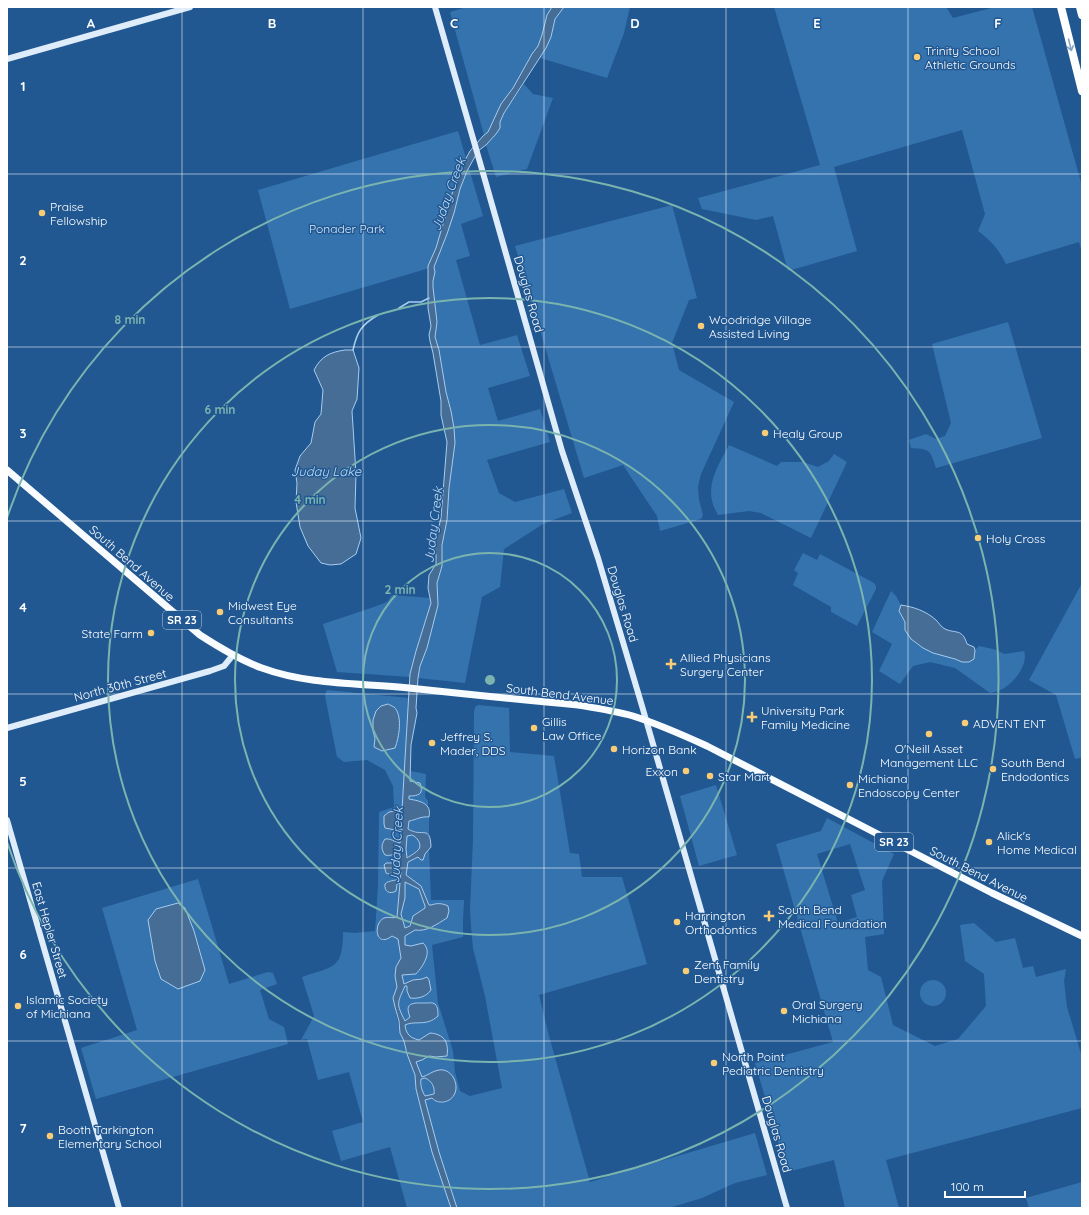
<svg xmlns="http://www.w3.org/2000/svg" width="1089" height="1215" font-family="Quicksand,sans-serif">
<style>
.green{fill:#3573af;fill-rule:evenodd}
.water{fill:#466d96;stroke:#a7ccee;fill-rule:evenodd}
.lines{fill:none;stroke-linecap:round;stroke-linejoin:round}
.stream{stroke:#a7ccee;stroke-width:1.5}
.secondary{stroke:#dfecfa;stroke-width:6}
.primary{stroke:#f9fcff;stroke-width:7}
.highway{stroke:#fff;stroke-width:8}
.oneway{stroke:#85a3c3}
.grid{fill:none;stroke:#fff;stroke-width:1;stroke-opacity:0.55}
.ring{fill:none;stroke:#7bb4af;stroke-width:2}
.poi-dot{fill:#f9cc75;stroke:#215892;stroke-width:1.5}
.labels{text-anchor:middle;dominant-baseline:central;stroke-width:3;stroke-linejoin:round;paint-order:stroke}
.shield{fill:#215892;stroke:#bccdde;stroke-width:1}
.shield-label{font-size:11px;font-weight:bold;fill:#fff}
.poi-label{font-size:12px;fill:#fff;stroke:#215892;text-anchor:start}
.park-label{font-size:12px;fill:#d9e9f9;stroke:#215892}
.street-label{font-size:12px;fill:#fff;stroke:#215892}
.water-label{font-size:13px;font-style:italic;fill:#bfdaf4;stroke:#215892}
.grid-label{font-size:13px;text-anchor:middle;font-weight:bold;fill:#fff;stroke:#215892;stroke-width:3;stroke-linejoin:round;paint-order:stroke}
.centre{fill:#7bb4af;stroke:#215892;stroke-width:2}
.ring-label{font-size:12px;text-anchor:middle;font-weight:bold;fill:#7bb4af;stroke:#215892;stroke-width:3;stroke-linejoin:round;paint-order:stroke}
</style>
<rect width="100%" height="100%" fill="#215892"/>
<g class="green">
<path d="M 467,7 L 552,7 L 547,15 L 542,35 L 538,46 L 532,54 L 513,88 L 501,104 L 488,132 L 484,135 L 450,12 Z"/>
<path d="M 564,7 L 630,7 L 624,33 L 607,78 L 540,58 L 551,37 L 555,19 Z"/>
<path d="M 774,7 L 946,7 L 953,18 L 995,7 L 1032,7 L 1082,186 L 1082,252 L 1079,242 L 1006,264 C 998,248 991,241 978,231 L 985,214 L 962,130 L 834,167 L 857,251 L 788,271 L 773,216 L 756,220 L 702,209 L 698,198 L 820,165 Z"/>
<path d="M 524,84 L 533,94 L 553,98 L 527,169 L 496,177 L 486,145 L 492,139 L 500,128 L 500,122 L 504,113 Z"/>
<path d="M 458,131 L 483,216 L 461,224 L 470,256 L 456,260 L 480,345 L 517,335 L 530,376 L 488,388 L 498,421 L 540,409 L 550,442 L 487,460 L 499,493 L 515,502 L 564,489 L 572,513 L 543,524 L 504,549 L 500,587 L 482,597 L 465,683 L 418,678 L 420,666 L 427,648 L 438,605 L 437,583 L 442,566 L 442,545 L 447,520 L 449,488 L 455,443 L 454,428 L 451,411 L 446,392 L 439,350 L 435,337 L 437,322 L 433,287 L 433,281 L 435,272 L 433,267 L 290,309 L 258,190 Z"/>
<path d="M 672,205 L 697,298 L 689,300 L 672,343 L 679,370 L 734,402 L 701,474 L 698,487 L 699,500 L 703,515 L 701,519 L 660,531 L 657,516 L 623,465 L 584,478 L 515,246 Z"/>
<path d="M 1008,322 L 1042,438 L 936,468 C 930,450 931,449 911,448 L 909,440 L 926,434 L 936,439 L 945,436 L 951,423 L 932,344 Z"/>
<path d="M 729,445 L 777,466 L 781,462 L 803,462 L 818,467 L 829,461 L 834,454 L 847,462 L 811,538 L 761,513 L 749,511 L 718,515 C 702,489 717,468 729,445 Z"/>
<path d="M 803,553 L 817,560 L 820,554 L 874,583 L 876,586 L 876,589 L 857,626 L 831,612 L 831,607 L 793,585 L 798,573 L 794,570 Z"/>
<path d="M 1082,583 L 1082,757 L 1075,759 L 1056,695 L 1029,680 Z"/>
<path d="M 891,591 L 896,596 L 901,605 L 899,611 C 900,615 904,619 905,622 C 906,625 904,628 906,631 C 914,651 945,654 962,662 L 974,659 L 975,650 L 979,646 L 993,649 L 1005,654 L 1024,651 C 1028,663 1017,679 1007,686 C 1002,690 996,692 990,693 L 955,668 L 930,662 L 913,666 L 900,684 L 879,671 L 892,644 L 872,632 Z"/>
<path d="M 392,595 L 430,598 L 431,603 L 416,651 L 410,677 L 337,672 L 323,624 L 374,607 L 387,602 Z"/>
<path d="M 327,690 L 409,698 L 402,810 L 397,810 L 384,816 L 384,824 L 385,828 L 395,830 L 402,829 L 400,843 L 394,841 L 388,838 L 393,855 L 397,852 L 400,852 L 400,865 L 396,866 L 392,863 L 386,863 L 394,871 L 397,868 L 400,870 L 401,873 L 400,879 L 388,881 L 397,884 L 400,883 L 397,917 L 394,918 L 389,917 L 381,920 L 377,933 L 390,937 L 394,937 L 398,939 L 401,958 L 396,967 L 395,976 L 397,988 L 393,998 L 400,1033 L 404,1041 L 407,1054 L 415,1075 L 416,1089 L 425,1100 L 432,1098 C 436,1103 439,1103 446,1102 L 433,1072 L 427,1076 L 421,1077 L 416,1062 L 422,1060 L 429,1056 L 436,1057 L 430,1033 L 419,1040 C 410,1038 406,1034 405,1025 C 416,1020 427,1026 438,1016 L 431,1002 L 420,1003 L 409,1019 L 405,1021 C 402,1016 397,1008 398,1002 C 398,999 403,990 405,986 L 407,986 L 408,988 L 422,979 L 413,980 L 404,985 L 402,975 L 416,974 L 411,946 L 405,945 L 405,936 L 415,930 C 427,932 437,924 447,918 L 435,903 L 431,905 L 429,905 L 421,886 L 406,875 L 408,862 L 415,858 L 423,857 L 429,849 L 431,900 L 464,900 L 463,921 L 463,937 L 432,945 L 438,1003 L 453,1051 L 455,1072 L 460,1091 L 470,1096 L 502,1088 L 485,996 L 473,948 L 471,926 L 470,910 L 473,839 L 474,712 L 475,707 L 478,705 L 509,708 L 510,752 L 554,756 L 570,853 L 579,854 L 582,877 L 622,877 L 647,964 L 539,995 L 549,1036 L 590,1182 L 755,1133 L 767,1175 L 735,1183 L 702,1198 L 669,1208 L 407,1208 L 390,1147 L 341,1161 L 332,1131 L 363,1122 L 349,1072 L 318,1080 L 307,1039 L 301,1040 L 314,1016 L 302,977 C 333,966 343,970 343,932 L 355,933 L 375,931 L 378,886 L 379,812 L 394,807 L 393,786 L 385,770 L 367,760 L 344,762 L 337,757 L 325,696 L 326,692 Z"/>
<path d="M 410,771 L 426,774 L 425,797 L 428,801 L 428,807 L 423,802 L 409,800 L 409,796 L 416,796 L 418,782 L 410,781 Z"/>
<path d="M 716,785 L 737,855 L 699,866 L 680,796 Z"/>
<path d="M 420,817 L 429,817 L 429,834 C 422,831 416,833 408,829 L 409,821 L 416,820 Z"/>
<path d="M 827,818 L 894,854 L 882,881 L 884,934 L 865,937 L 868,970 L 881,977 L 893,1025 L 935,1046 L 958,1039 L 986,1006 L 984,974 L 965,961 L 960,925 L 974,923 L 996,942 L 1015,938 L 1023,968 L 1033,966 L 1036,977 L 1066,969 L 1064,981 L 1067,1007 L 1082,1057 L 1082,1108 L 886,1160 L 899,1208 L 845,1208 L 834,1160 L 787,1172 L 755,1063 L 833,1042 L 776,844 L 821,831 ZM 850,844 L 865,890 L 851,895 L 857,917 L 838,923 L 817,854 Z"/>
<path d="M 412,835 C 418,838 421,844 419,850 L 407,858 L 406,849 L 407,836 Z"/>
<path d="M 198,879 L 229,984 L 268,972 L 273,973 L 277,984 L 260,990 L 269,1019 L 284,1027 L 288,1044 L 96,1099 L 81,1048 L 137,1030 L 102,908 Z"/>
<path d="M 405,881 L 419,889 L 425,906 L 425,908 L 413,916 L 409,926 L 405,928 L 401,914 L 405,898 Z"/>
<circle cx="933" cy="993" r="13"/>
<path d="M 425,1078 C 432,1081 435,1087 434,1094 L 425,1096 C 422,1091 420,1085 421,1079 Z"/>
<path d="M 1082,1182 L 1082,1208 L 1029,1208 L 1026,1198 Z"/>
</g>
<g class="water">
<path d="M 552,7 L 564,7 L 555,19 L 551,37 L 546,48 L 504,113 L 500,122 L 500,128 L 496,134 L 486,145 L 478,151 L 467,171 L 460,189 L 454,213 L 447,234 L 434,267 L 435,272 L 433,281 L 433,287 L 437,322 L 435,337 L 439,350 L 446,392 L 451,411 L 454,428 L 455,443 L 449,488 L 447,520 L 442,545 L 442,566 L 437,583 L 438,605 L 427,648 L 420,666 L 418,678 L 416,708 L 417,713 L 411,745 L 410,781 L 420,783 C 424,794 419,796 409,796 L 409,799 C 420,801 432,803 429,817 C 421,816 416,820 409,821 L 408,829 C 423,838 430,824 431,847 L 425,854 L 423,860 L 421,860 L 418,857 L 408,862 L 406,875 L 421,886 L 429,905 L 431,905 C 437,903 442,903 448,906 L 449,911 L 447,918 C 437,924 427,932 415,930 L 405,936 L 405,945 L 411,946 L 423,943 C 433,952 423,966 416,974 L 402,975 L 404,984 L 413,980 L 422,979 L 427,977 L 429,980 L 431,990 C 426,997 418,999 410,998 L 407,991 L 407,986 L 405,986 C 397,1004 396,1003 405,1021 L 410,1017 C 404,1002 413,1003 425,1003 C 429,1003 432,1002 435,1004 C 438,1007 438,1012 438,1016 C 426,1027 416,1020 405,1025 C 406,1034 410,1038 419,1040 L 430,1033 C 444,1034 449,1042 447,1056 L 436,1057 L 429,1056 L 422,1060 L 416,1062 L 422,1077 C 429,1075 432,1071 439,1070 C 451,1068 459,1083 455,1093 C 451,1103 438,1105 432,1098 L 425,1100 L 439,1152 L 457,1208 L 451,1208 L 432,1152 L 416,1089 L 415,1075 L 407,1054 L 404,1041 L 400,1033 L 399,1021 L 395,1007 L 393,998 L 397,987 L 395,976 L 396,967 L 401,958 L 398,939 L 392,936 C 375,949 373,923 384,918 C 389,916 393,919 397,917 L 400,883 L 397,884 L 396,891 C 389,895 384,891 385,884 C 389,880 394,881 400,879 L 401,873 L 400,870 L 397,868 C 393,871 391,876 386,873 L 384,865 L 386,863 L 393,863 L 396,866 L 400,866 L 400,852 L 397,852 C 393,855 390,856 385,855 C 381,849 381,845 385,839 C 390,838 395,842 400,843 L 402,829 L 395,830 L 385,828 L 384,824 L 384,816 L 389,812 L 402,810 L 410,674 L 416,651 L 431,603 L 428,588 L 429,575 L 436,564 L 436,555 L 434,546 L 441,518 L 447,442 L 441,415 L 441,401 L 433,353 L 430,341 L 429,335 L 431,326 L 428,308 L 428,266 L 436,248 L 452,194 L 463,164 L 470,151 L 483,136 L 488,132 L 501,104 L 513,88 L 532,54 L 538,46 L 542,35 L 547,15 ZM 412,835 C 417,837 422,844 419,849 C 417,852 410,856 407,858 L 406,849 L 407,836 ZM 405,882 L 419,889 L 425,906 L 425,908 L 413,916 L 410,926 L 405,928 L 401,914 L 405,898 ZM 425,1078 C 432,1081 435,1087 434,1094 L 425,1096 C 422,1091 420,1085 421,1079 Z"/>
<path d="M 345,350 L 353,350 L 359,368 L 357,399 L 352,411 L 356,474 L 355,508 L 361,538 L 356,554 L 341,564 L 330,565 L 321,563 L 308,546 L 300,527 L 296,502 L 297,483 L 295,470 L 300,456 L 311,443 L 315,422 L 321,414 L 323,390 L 314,370 C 321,356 331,352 345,350 Z"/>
<path d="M 901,605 C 914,607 926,611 936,620 C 939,623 941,627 945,629 C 956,634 962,628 967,644 L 974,647 L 975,650 L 974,659 L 969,662 L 962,662 L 955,659 L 933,653 L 923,648 L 911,639 L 905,630 L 905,622 L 899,611 Z"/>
<path d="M 388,704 C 388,704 394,707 394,707 C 403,715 399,738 395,748 L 382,751 L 374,747 L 375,738 L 373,731 L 373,720 L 376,711 L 381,706 Z"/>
<path d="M 178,903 L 185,908 L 194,931 L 205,970 L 200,981 L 178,989 L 161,979 L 155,961 L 148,920 L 156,909 Z"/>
</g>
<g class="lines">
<g class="stream">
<path d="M 399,308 L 409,302 L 421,302 L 429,298"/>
<path d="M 353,350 C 357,332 361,325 378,315"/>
</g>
<g class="secondary">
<path d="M 435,7 L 481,166 L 562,451 L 598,558 L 642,706 L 787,1208"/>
<path d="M 7,59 L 190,7"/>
<path d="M 7,728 L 210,671 L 224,666 L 233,655"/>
<path d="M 7,820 L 119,1208"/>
</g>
<path class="primary" d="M 7,470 L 200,635 C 220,648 240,660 262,668 C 308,685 360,683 409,688 C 465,694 521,700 578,705 C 596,708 615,711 633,716 C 658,724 683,735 707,746 L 992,893 L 1082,936"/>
<g class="highway">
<path d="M 1061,7 L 1082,91"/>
<path d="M 1080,7 L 1082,15"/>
</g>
</g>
<defs><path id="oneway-shaft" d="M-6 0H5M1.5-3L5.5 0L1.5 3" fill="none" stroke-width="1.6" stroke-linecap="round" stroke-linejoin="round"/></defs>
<use class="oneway" href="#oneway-shaft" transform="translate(1070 45) rotate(76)"/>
<path class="grid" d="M 182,7 L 182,1208M 363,7 L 363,1208M 544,7 L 544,1208M 726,7 L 726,1208M 908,7 L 908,1208M 7,174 L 1082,174M 7,347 L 1082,347M 7,521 L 1082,521M 7,694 L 1082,694M 7,868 L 1082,868M 7,1041 L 1082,1041"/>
<g class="ring">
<circle cx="490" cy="680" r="127"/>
<circle cx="490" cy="680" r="255"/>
<circle cx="490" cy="680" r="382"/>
<path d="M7 518A509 509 0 1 1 7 842"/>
</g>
<g class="poi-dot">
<circle cx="917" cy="57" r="4"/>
<circle cx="42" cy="213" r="4"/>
<circle cx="701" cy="326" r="4"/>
<circle cx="765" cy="433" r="4"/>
<circle cx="978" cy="538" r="4"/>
<circle cx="220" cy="612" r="4"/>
<circle cx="151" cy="633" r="4"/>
<path d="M669 658h4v4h4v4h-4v4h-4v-4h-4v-4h4z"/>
<path d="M750 711h4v4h4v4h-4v4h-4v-4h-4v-4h4z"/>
<circle cx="965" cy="723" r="4"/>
<circle cx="534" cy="728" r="4"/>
<circle cx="929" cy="734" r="4"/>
<circle cx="432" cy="743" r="4"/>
<circle cx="614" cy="749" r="4"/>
<circle cx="993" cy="769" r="4"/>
<circle cx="686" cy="771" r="4"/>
<circle cx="710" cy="776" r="4"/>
<circle cx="850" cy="785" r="4"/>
<circle cx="989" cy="842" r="4"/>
<path d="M767 910h4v4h4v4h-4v4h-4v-4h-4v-4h4z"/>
<circle cx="677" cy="922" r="4"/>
<circle cx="686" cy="971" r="4"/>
<circle cx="18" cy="1006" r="4"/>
<circle cx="784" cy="1011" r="4"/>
<circle cx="714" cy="1063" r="4"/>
<circle cx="50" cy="1136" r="4"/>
</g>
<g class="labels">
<g class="shield">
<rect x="163" y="611" width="38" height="18" rx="3"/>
<rect x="875" y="833" width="38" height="18" rx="3"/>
</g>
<g class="shield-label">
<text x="182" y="620">SR 23</text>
<text x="894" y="842">SR 23</text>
</g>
<g class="poi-label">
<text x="925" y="50">Trinity School<tspan x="925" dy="14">Athletic Grounds</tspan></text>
<text x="50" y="206">Praise<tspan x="50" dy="14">Fellowship</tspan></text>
<text x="709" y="319">Woodridge Village<tspan x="709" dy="14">Assisted Living</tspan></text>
<text x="773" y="433">Healy Group</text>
<text x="986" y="538">Holy Cross</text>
<text x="228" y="605">Midwest Eye<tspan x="228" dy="14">Consultants</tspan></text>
<text x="143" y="633" text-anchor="end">State Farm</text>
<text x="680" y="657">Allied Physicians<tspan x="680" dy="14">Surgery Center</tspan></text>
<text x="761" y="710">University Park<tspan x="761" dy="14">Family Medicine</tspan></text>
<text x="542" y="721">Gillis<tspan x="542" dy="14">Law Office</tspan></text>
<text x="973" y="723">ADVENT ENT</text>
<text x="440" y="736">Jeffrey S.<tspan x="440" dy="14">Mader, DDS</tspan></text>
<text x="929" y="748" text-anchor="middle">O'Neill Asset<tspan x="929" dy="14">Management LLC</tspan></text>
<text x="622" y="749">Horizon Bank</text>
<text x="1001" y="762">South Bend<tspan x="1001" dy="14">Endodontics</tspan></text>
<text x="678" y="771" text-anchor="end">Exxon</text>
<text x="718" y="776">Star Mart</text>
<text x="858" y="778">Michiana<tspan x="858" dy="14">Endoscopy Center</tspan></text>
<text x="997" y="835">Alick's<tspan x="997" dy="14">Home Medical</tspan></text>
<text x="778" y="909">South Bend<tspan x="778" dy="14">Medical Foundation</tspan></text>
<text x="685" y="915">Harrington<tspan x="685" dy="14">Orthodontics</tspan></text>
<text x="694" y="964">Zent Family<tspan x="694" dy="14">Dentistry</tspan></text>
<text x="26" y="999">Islamic Society<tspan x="26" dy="14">of Michiana</tspan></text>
<text x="792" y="1004">Oral Surgery<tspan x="792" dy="14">Michiana</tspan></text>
<text x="722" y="1056">North Point<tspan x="722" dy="14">Pediatric Dentistry</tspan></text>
<text x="58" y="1129">Booth Tarkington<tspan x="58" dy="14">Elementary School</tspan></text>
</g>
<g class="park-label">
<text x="347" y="228">Ponader Park</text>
</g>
<g class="street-label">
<text transform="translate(529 294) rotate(74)">Douglas Road</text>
<text transform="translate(132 563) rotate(41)">South Bend Avenue</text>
<text transform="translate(623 604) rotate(73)">Douglas Road</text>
<text transform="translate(120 685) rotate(-15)">North 30th Street</text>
<text transform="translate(560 694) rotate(7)">South Bend Avenue</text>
<text transform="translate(979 874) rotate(27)">South Bend Avenue</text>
<text transform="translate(50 930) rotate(74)">East Hepler Street</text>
<text transform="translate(777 1134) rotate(74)">Douglas Road</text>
</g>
<g class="water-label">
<text transform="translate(448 194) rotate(-70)">Juday Creek</text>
<text x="326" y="471">Juday Lake</text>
<text transform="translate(433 525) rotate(-83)">Juday Creek</text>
<text transform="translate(396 845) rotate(-87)">Juday Creek</text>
</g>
</g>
<g class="grid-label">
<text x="91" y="28">A</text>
<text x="272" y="28">B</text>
<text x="454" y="28">C</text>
<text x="635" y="28">D</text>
<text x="817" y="28">E</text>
<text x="998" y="28">F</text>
<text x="23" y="91">1</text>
<text x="23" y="265">2</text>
<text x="23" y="438">3</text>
<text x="23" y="612">4</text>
<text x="23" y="786">5</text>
<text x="23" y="959">6</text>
<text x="23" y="1133">7</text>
</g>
<circle cx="490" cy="680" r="6" class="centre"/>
<g class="ring-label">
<text x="130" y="324">8 min</text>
<text x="220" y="414">6 min</text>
<text x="310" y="504">4 min</text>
<text x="400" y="594">2 min</text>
</g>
<rect width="1089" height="1215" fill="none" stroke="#ffffff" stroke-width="16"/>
<path d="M945 1191v6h80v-6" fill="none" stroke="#ffffff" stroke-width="2"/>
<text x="951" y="1191" font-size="12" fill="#ffffff" stroke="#215892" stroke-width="3" paint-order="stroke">100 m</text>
</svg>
